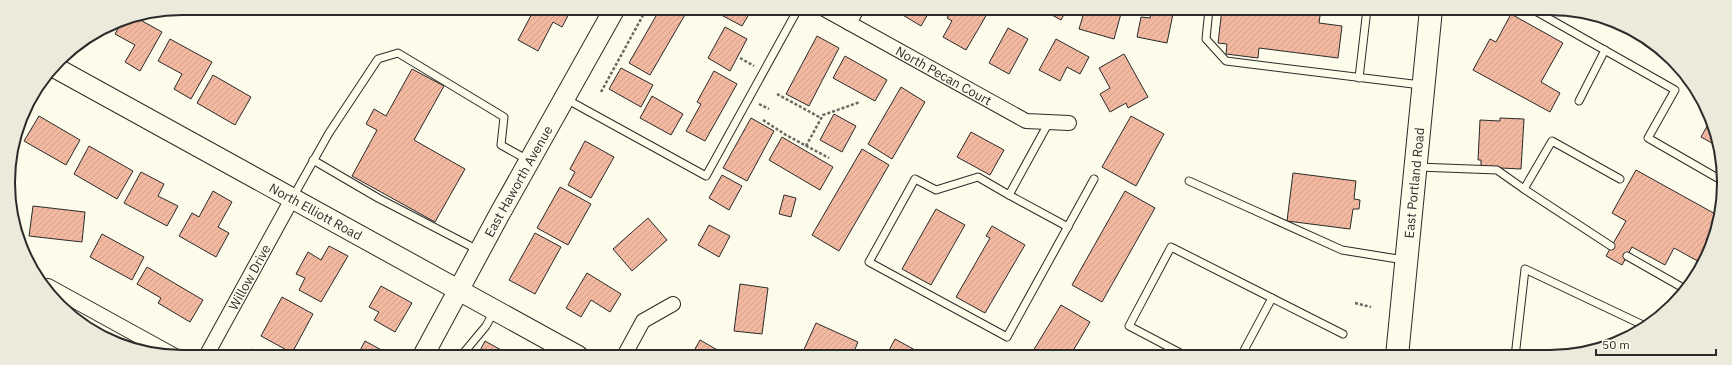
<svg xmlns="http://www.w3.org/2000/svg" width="1732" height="365" font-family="'IBM Plex Sans',sans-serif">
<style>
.building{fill:url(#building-hatch);stroke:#2b2b2b}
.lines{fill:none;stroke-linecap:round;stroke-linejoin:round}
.lane-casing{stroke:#2b2b2b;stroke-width:9}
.street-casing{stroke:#2b2b2b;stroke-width:16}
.secondary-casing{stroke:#2b2b2b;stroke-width:22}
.primary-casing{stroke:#2b2b2b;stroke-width:24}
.path{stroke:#6a6964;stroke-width:2.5;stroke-dasharray:3 2;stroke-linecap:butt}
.lane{stroke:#fdfbea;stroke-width:7}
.street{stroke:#fdfbea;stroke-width:14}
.secondary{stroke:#fdfbea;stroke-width:20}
.primary{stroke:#fdfbea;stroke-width:22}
.labels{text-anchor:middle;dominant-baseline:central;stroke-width:3;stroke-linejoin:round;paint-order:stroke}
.street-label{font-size:13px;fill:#2b2b2b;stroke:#fdfbea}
.rim{fill:none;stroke:#2b2b2b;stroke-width:2}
</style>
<defs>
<pattern id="building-hatch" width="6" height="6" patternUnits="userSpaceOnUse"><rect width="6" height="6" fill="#f2b8a0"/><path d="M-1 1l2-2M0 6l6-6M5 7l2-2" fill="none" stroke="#d09e8a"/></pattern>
</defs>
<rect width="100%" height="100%" fill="#fdfbea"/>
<g class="building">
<path d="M 535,8 L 568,8 L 571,10 L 562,27 L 553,22 L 538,51 L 518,40 Z"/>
<path d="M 660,9 L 678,9 L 686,13 L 650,75 L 629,63 Z"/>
<path d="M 710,9 L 752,9 L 742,26 Z"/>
<path d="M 898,9 L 931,9 L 921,26 L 896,11 Z"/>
<path d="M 952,9 L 990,9 L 966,50 L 943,37 L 952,21 L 947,18 Z"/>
<path d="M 1041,9 L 1067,9 L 1061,20 Z"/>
<path d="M 1085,9 L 1122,10 L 1114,39 L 1079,29 Z"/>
<path d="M 1152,9 L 1174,9 L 1167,43 L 1137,37 L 1141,17 L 1150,18 Z"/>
<path d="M 1222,9 L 1321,9 L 1319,23 L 1342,26 L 1338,58 L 1259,48 L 1258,58 L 1226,54 L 1227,44 L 1218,43 Z"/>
<path d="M 1511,14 L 1563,43 L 1541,82 L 1560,93 L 1550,112 L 1473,70 L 1490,39 L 1496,42 Z"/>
<path d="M 135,17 L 162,32 L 140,71 L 125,62 L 135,45 L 115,34 L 123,20 Z"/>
<path d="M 725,27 L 747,39 L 730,71 L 708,58 Z"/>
<path d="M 1008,28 L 1028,39 L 1009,74 L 989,63 Z"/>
<path d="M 817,36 L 839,48 L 809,106 L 786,94 Z"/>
<path d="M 170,39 L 212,62 L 191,99 L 174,89 L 182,74 L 158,61 Z"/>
<path d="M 1056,39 L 1089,57 L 1080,74 L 1067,67 L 1060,81 L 1039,70 Z"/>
<path d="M 1124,54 L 1148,97 L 1128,108 L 1126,103 L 1110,112 L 1100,94 L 1110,88 L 1099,68 Z"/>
<path d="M 845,56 L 887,80 L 875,101 L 833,78 Z"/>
<path d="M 621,68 L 653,85 L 641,107 L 609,89 Z"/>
<path d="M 412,69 L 444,86 L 414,140 L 465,169 L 435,222 L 352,176 L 377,130 L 366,124 L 374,109 L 386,116 Z"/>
<path d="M 714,71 L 737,84 L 705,141 L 686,131 L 701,104 L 697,102 Z"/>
<path d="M 213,75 L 251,97 L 235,125 L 197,103 Z"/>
<path d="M 901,87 L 925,102 L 892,159 L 868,144 Z"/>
<path d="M 652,96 L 683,114 L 671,135 L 640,118 Z"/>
<path d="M 834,114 L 856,126 L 842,152 L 820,140 Z"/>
<path d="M 39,116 L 80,140 L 66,165 L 24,141 Z"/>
<path d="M 1131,116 L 1164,134 L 1136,186 L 1102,167 Z"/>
<path d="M 751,118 L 774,131 L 747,181 L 723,168 Z"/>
<path d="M 1500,118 L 1524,119 L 1521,169 L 1481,167 L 1481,160 L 1478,160 L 1480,120 L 1500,121 Z"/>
<path d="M 1710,121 L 1718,137 L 1719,147 L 1701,137 Z"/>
<path d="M 971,132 L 1004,150 L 990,175 L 957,157 Z"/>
<path d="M 782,137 L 833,167 L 820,190 L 769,160 Z"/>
<path d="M 585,141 L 614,157 L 591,198 L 568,185 L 575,172 L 570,169 Z"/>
<path d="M 89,146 L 133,171 L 117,199 L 74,174 Z"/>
<path d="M 862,149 L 889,165 L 839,251 L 812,235 Z"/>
<path d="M 1636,170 L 1719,216 L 1706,259 L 1703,264 L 1674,248 L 1665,265 L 1632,247 L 1622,265 L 1606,256 L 1626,221 L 1612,213 Z"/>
<path d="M 141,172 L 164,184 L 158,196 L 178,206 L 167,226 L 124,203 Z"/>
<path d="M 1293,173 L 1356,181 L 1354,199 L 1360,200 L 1359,209 L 1353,209 L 1350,229 L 1287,221 Z"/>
<path d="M 722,175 L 742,186 L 729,210 L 709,198 Z"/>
<path d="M 560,187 L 591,204 L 568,245 L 537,228 Z"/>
<path d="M 213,191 L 232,202 L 218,227 L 229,233 L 216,257 L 179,236 L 192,213 L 199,217 Z"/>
<path d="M 1125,191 L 1155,208 L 1102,302 L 1072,285 Z"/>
<path d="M 784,195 L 796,198 L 791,217 L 779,214 Z"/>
<path d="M 33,206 L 85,212 L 82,242 L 29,236 Z"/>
<path d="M 936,209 L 965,225 L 931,285 L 902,269 Z"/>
<path d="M 648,218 L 667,240 L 632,271 L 613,249 Z"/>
<path d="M 709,225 L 730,236 L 719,257 L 698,245 Z"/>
<path d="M 992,226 L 1025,245 L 985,313 L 956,297 L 990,238 L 986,236 Z"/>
<path d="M 535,233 L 561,247 L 535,294 L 509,280 Z"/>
<path d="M 102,234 L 144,257 L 132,280 L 90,257 Z"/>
<path d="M 329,246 L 348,256 L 321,302 L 299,290 L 305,278 L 296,274 L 308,252 L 321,260 Z"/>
<path d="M 147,267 L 203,300 L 190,322 L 158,303 L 161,298 L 137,284 Z"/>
<path d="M 587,273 L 621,294 L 610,312 L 591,300 L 581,317 L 566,308 Z"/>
<path d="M 740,284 L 768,288 L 762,334 L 734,331 Z"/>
<path d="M 381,286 L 412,303 L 395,332 L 374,320 L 379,312 L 369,307 Z"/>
<path d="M 282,297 L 313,314 L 292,353 L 261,336 Z"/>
<path d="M 1061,305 L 1090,322 L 1070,356 L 1030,356 Z"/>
<path d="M 816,323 L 858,342 L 852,356 L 801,356 Z"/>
<path d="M 895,339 L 926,356 L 886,356 Z"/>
<path d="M 700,340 L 728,356 L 691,356 Z"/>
<path d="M 365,341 L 387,353 L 386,356 L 357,356 Z"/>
<path d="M 485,341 L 512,356 L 477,356 Z"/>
<path d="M 251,349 L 262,356 L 247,356 Z"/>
</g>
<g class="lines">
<g class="lane-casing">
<g id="lane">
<path d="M 1209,9 L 1206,39 L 1226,61 L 1421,85"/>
<path d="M 1532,9 L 1675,90 L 1648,138 L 1721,180"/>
<path d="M 1359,78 L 1367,9"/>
<path d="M 566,99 L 706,176 L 798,9"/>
<path d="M 1579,101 L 1605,50"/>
<path d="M 1049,122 L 1009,195 L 978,177 L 936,190 L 915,179 L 869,262 L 1007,337 L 1094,179"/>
<path d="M 313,160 L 378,198 L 478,250"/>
<path d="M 1417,167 L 1497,170 L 1524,189 L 1611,246"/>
<path d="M 1189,181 L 1342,250 L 1404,260"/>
<path d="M 1524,189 L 1552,141 L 1620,179"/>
<path d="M 1009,195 L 1068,227"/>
<path d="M 293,197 L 329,133 L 378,59 L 398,53 L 504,117 L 501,145 L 528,160"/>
<path d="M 1627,256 L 1685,289"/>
<path d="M 461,356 L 486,326 L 494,311"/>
<path d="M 1186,356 L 1129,326 L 1171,247 L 1343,334"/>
<path d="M 1241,356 L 1272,298"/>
<path d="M 1515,357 L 1525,269 L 1645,326"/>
</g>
</g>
<g class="street-casing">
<g id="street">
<path id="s1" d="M 824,9 L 1026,121 L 1069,123"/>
<path d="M 849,23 L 857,9"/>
<path d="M 48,286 L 175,356"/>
<path id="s2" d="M 206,356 L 292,199"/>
<path d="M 624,356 L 643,321 L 673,304"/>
</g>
</g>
<g class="secondary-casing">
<g id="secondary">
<path id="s3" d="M 54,67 L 578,356"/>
<path id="s4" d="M 423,356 L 499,215 L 615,8"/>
</g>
</g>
<g class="primary-casing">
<g id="primary">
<path id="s5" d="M 1397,356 L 1431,9"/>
</g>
</g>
<g class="path">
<path d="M 740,58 L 754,66"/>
<path d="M 601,92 L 647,8"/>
<path d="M 777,94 L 821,118"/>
<path d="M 759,104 L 769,109"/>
<path d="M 763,120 L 786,135 L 829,158"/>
<path d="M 806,146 L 823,115 L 860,102"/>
<path d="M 1355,303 L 1371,307"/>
</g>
<use href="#lane" class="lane"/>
<use href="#street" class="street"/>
<use href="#secondary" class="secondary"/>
<use href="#primary" class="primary"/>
</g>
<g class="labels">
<g class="street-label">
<text stroke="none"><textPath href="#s1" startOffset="137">North Pecan Court</textPath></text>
<text stroke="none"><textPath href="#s4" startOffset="199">East Haworth Avenue</textPath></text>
<text stroke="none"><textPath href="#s5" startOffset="174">East Portland Road</textPath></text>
<text stroke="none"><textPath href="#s3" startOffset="299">North Elliott Road</textPath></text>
<text stroke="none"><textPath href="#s2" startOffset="90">Willow Drive</textPath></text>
</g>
</g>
<path d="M0 0H1732V365H0ZM182 15H1550A167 167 0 0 1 1717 182V183A167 167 0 0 1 1550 350H182A167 167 0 0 1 15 183V182A167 167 0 0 1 182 15Z" fill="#eceadb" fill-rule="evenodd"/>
<path class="rim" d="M182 15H1550A167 167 0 0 1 1717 182V183A167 167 0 0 1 1550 350H182A167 167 0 0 1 15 183V182A167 167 0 0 1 182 15Z"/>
<path d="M1596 349v6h120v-6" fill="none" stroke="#2b2b2b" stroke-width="2"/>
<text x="1602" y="349" font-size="12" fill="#2b2b2b" stroke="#fdfbea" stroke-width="3" paint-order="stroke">50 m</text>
</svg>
